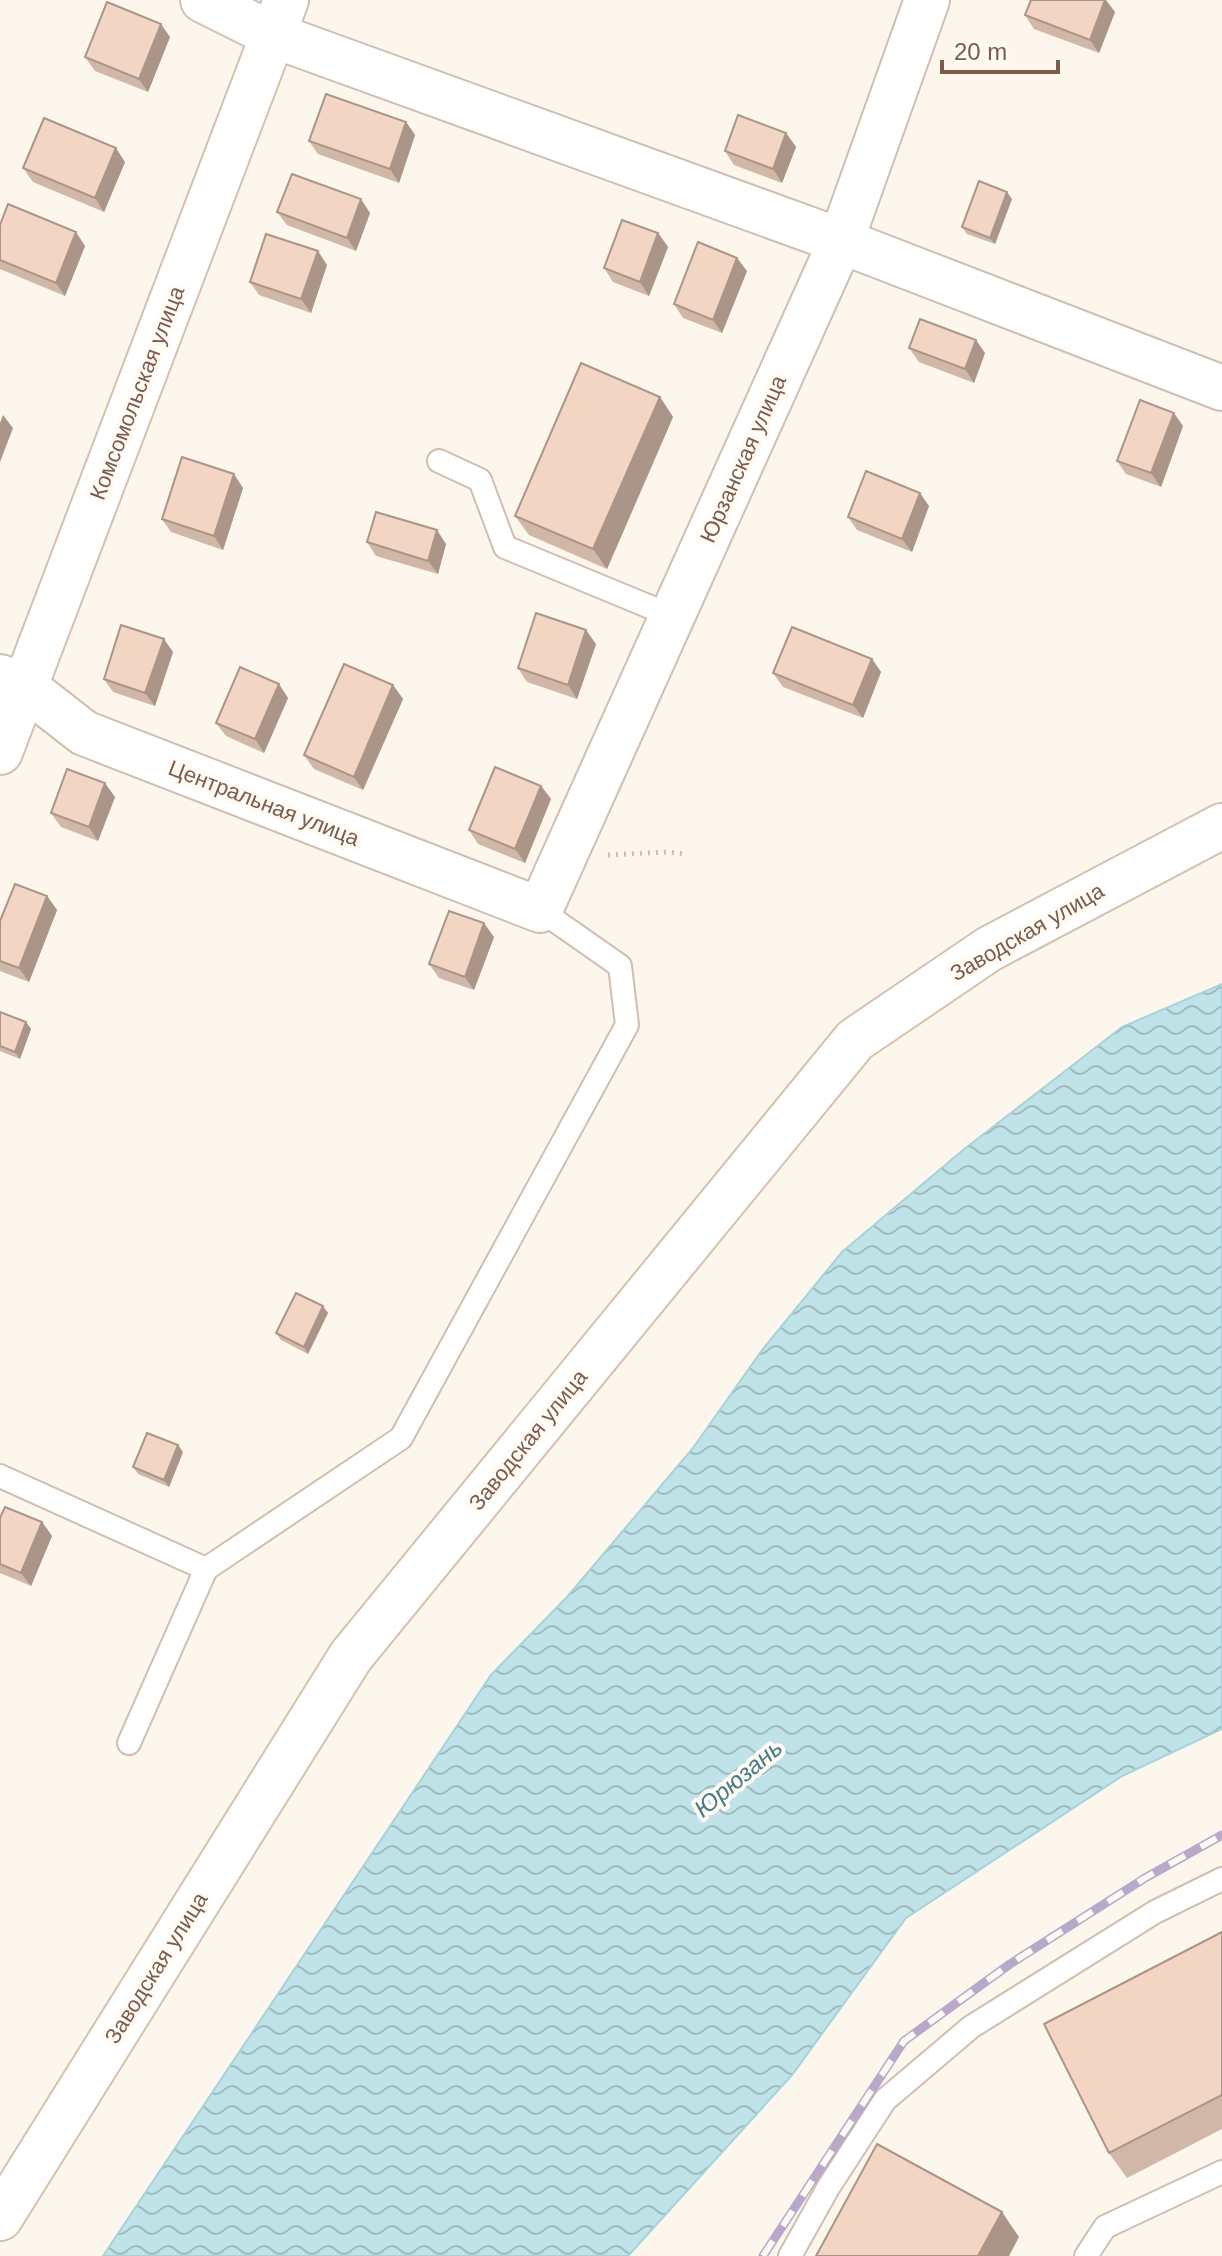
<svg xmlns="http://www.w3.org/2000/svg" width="1222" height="2256" font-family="Helvetica,sans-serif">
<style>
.water{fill:url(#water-waves);stroke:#a5d3da;stroke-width:2}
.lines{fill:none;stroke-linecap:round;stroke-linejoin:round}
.lane-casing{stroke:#d1beb0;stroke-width:26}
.street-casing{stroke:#d1beb0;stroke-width:48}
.secondary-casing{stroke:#d6c0b0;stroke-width:48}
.path{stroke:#d9b8a5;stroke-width:5;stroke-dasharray:2 6;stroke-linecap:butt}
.lane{stroke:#fff;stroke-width:22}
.street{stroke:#fff;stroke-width:44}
.secondary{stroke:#fff;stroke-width:44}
.rail-casing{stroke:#b9a8c9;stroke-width:9}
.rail{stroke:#fffaf3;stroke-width:6;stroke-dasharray:18;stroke-linecap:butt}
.wall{fill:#d1b7a8}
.shaded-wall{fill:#aa9588}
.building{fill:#f3d5c3;stroke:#aa9588;stroke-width:2}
.labels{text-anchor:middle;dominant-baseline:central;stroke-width:8;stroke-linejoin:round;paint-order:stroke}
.street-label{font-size:22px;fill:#7a5c4d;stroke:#fffaf3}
.water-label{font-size:24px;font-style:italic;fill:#437c86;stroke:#fffaf3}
</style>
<defs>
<pattern id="water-waves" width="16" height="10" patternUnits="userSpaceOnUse" patternTransform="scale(2)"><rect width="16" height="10" fill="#bfe3e8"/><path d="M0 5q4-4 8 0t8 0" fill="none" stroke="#a0bbbe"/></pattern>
</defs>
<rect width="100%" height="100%" fill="#fdf6ec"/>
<path class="water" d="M 1222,984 L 1222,1729 L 1122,1776 L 906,1918 L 792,2075 L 628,2256 L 103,2256 L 491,1675 L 567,1597 L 693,1448 L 762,1350 L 842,1252 L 963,1150 L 1122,1027 Z"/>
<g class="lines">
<g class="lane-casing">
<g id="lane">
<path d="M 439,461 L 480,480 L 505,547 L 672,616"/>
<path d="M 0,1476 L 206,1569 L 401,1438 L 627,1025 L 620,966 L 540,910"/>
<path d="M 129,1743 L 206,1569"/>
<path d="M 790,2256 L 828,2188 L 885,2100 L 971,2027 L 1155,1912 L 1222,1879"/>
<path d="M 1086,2256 L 1105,2227 L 1222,2172"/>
</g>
</g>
<g class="street-casing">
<g id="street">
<path d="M 286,0 L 273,35 L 841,241 L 1222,388"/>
<path d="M 0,677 L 25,687 L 84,733 L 540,910 L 841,241 L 927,0"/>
</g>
</g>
<g class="secondary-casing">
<g id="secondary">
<path d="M 0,752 L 273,35 L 203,0"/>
<path d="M 0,2218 L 351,1656 L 855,1040 L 989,949 L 1222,826"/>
</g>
</g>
<path class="path" d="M 608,855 L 667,852 L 685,854"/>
<use href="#lane" class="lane"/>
<use href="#street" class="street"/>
<use href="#secondary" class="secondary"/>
<g class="rail-casing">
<path id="rail" d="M 763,2256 L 904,2041 L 1010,1964 L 1145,1878 L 1222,1835"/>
</g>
<use href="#rail" class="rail"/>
</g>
<g class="wall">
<path d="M 1115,12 L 1099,53 L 1034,29 L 1025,15 Z"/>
<path d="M 170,37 L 148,92 L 95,71 L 85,57 Z"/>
<path d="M 406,122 L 415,135 L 399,183 L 318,154 L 309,141 Z"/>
<path d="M 786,133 L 796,147 L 782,183 L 734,165 L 725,151 Z"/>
<path d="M 125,162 L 104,212 L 33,182 L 23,168 Z"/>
<path d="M 1012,199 L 995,244 L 967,234 L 962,227 Z"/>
<path d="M 277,212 L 370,213 L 356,251 L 287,225 Z"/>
<path d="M 0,225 L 85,246 L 65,296 L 0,269 Z"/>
<path d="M 658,233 L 668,247 L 649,296 L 613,282 L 604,268 Z"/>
<path d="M 327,265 L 311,313 L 259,295 L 250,282 Z"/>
<path d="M 747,271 L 722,333 L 683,318 L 674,304 Z"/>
<path d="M 909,348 L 985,353 L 974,383 L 919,362 Z"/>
<path d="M 660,397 L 673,417 L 607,569 L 529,535 L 515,516 Z"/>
<path d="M 1183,426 L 1161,487 L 1126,474 L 1117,461 Z"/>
<path d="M 243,488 L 223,550 L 171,532 L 162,519 Z"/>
<path d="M 929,506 L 912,552 L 857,530 L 848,517 Z"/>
<path d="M 367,542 L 446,544 L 438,574 L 376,556 Z"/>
<path d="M 596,644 L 577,699 L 527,682 L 518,668 Z"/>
<path d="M 173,652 L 155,706 L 113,692 L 104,679 Z"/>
<path d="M 872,659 L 881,672 L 863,718 L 783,687 L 773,673 Z"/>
<path d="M 393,685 L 403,699 L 363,790 L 314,769 L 304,755 Z"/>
<path d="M 288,698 L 264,753 L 226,736 L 216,723 Z"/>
<path d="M 541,786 L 551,799 L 525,863 L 478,844 L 469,830 Z"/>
<path d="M 115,797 L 98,841 L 61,827 L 51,813 Z"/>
<path d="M 47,896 L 57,910 L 29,982 L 0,971 L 0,921 Z"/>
<path d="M 494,937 L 474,990 L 439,978 L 429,964 Z"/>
<path d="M 0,1012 L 26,1022 L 31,1029 L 20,1059 L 0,1051 Z"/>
<path d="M 323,1306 L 328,1313 L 308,1354 L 281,1340 L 276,1333 Z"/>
<path d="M 183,1452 L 169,1487 L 138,1474 L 133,1467 Z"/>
<path d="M 0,1518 L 42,1522 L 52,1536 L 31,1586 L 0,1573 Z"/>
<path d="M 1222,1932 L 1222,2129 L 1127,2178 L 1109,2153 Z"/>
</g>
<g class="shaded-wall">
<path d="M 1105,0 L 1106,0 L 1115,12 L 1099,53 L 1090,40 Z"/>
<path d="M 161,24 L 170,37 L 148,92 L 139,79 Z"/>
<path d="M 406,122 L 415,135 L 399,183 L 390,169 Z"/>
<path d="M 786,133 L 796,147 L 782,183 L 773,169 Z"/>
<path d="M 116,148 L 125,162 L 104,212 L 95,198 Z"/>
<path d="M 1007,192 L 1012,199 L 995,244 L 990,238 Z"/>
<path d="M 361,199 L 370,213 L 356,251 L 347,238 Z"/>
<path d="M 76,232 L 85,246 L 65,296 L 56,283 Z"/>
<path d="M 658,233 L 668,247 L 649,296 L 640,282 Z"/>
<path d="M 318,251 L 327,265 L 311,313 L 301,299 Z"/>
<path d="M 737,258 L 747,271 L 722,333 L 713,320 Z"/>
<path d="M 976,340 L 985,353 L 974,383 L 965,369 Z"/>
<path d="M 660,397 L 673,417 L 607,569 L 593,549 Z"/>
<path d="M 1174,413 L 1183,426 L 1161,487 L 1151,473 Z"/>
<path d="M 3,415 L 13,428 L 0,462 L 0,423 Z"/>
<path d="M 234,474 L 243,488 L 223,550 L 214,536 Z"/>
<path d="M 920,493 L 929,506 L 912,552 L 902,539 Z"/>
<path d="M 437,530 L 446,544 L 438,574 L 428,561 Z"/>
<path d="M 586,630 L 596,644 L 577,699 L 568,685 Z"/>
<path d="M 164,639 L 173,652 L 155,706 L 145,693 Z"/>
<path d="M 872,659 L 881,672 L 863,718 L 853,705 Z"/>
<path d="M 279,684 L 288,698 L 264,753 L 255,739 Z"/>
<path d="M 393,685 L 403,699 L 363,790 L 354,777 Z"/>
<path d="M 105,783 L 115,797 L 98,841 L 89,827 Z"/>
<path d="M 541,786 L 551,799 L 525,863 L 515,849 Z"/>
<path d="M 47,896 L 57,910 L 29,982 L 19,968 Z"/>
<path d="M 484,923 L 494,937 L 474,990 L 465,977 Z"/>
<path d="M 26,1022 L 31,1029 L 20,1059 L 15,1052 Z"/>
<path d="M 323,1306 L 328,1313 L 308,1354 L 304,1347 Z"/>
<path d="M 178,1445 L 183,1452 L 169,1487 L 164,1480 Z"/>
<path d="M 42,1522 L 52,1536 L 31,1586 L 21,1573 Z"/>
<path d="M 1002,2212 L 1019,2237 L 1009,2256 L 978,2256 Z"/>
</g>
<g class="building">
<path d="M 1031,0 L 1105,0 L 1090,40 L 1025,15 Z"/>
<path d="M 107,2 L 161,24 L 139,79 L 85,57 Z"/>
<path d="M 326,94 L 406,122 L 390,169 L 309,141 Z"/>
<path d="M 738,115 L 786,133 L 773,169 L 725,151 Z"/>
<path d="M 44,118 L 116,148 L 95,198 L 23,168 Z"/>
<path d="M 292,174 L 361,199 L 347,238 L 277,212 Z"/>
<path d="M 979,181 L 1007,192 L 990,238 L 962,227 Z"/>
<path d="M 8,204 L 76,232 L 56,283 L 0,260 L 0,225 Z"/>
<path d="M 622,220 L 658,233 L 640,282 L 604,268 Z"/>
<path d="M 266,234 L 318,251 L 301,299 L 250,282 Z"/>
<path d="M 698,242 L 737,258 L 713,320 L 674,304 Z"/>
<path d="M 920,319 L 976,340 L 965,369 L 909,348 Z"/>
<path d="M 581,363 L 660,397 L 593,549 L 515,516 Z"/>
<path d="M 1140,400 L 1174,413 L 1151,473 L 1117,461 Z"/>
<path d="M 182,457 L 234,474 L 214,536 L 162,519 Z"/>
<path d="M 866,471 L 920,493 L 902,539 L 848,517 Z"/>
<path d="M 376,512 L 437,530 L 428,561 L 367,542 Z"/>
<path d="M 536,613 L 586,630 L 568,685 L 518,668 Z"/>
<path d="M 121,625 L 164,639 L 145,693 L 104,679 Z"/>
<path d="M 792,627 L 872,659 L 853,705 L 773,673 Z"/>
<path d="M 344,664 L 393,685 L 354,777 L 304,755 Z"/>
<path d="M 240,667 L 279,684 L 255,739 L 216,723 Z"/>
<path d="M 495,767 L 541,786 L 515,849 L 469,830 Z"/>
<path d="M 67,769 L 105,783 L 89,827 L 51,813 Z"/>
<path d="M 15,884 L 47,896 L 19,968 L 0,961 L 0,921 Z"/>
<path d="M 449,911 L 484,923 L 465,977 L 429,964 Z"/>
<path d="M 0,1012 L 26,1022 L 15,1052 L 0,1046 Z"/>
<path d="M 296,1293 L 323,1306 L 304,1347 L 276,1333 Z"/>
<path d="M 147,1433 L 178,1445 L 164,1480 L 133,1467 Z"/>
<path d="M 5,1507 L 42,1522 L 21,1573 L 0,1564 L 0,1518 Z"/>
<path d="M 1222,1932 L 1222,2095 L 1109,2153 L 1044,2024 Z"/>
<path d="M 877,2144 L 1002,2212 L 978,2256 L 816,2256 Z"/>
</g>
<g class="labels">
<g class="street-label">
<text transform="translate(137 393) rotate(-69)">Комсомольская улица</text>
<text transform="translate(743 459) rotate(-66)">Юрзанская улица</text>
<text transform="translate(264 803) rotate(21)">Центральная улица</text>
<text transform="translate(1027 932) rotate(-30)">Заводская улица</text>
<text transform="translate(528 1440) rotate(-51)">Заводская улица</text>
<text transform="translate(156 1968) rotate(-58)">Заводская улица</text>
</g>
<g class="water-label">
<text transform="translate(738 1778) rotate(-40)">Юрюзань</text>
</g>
</g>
<path d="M942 60v12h116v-12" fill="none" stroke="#7a5c4d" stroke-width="4"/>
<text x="954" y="60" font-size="24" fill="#7a5c4d" stroke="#fffaf3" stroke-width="6" paint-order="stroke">20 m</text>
</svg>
